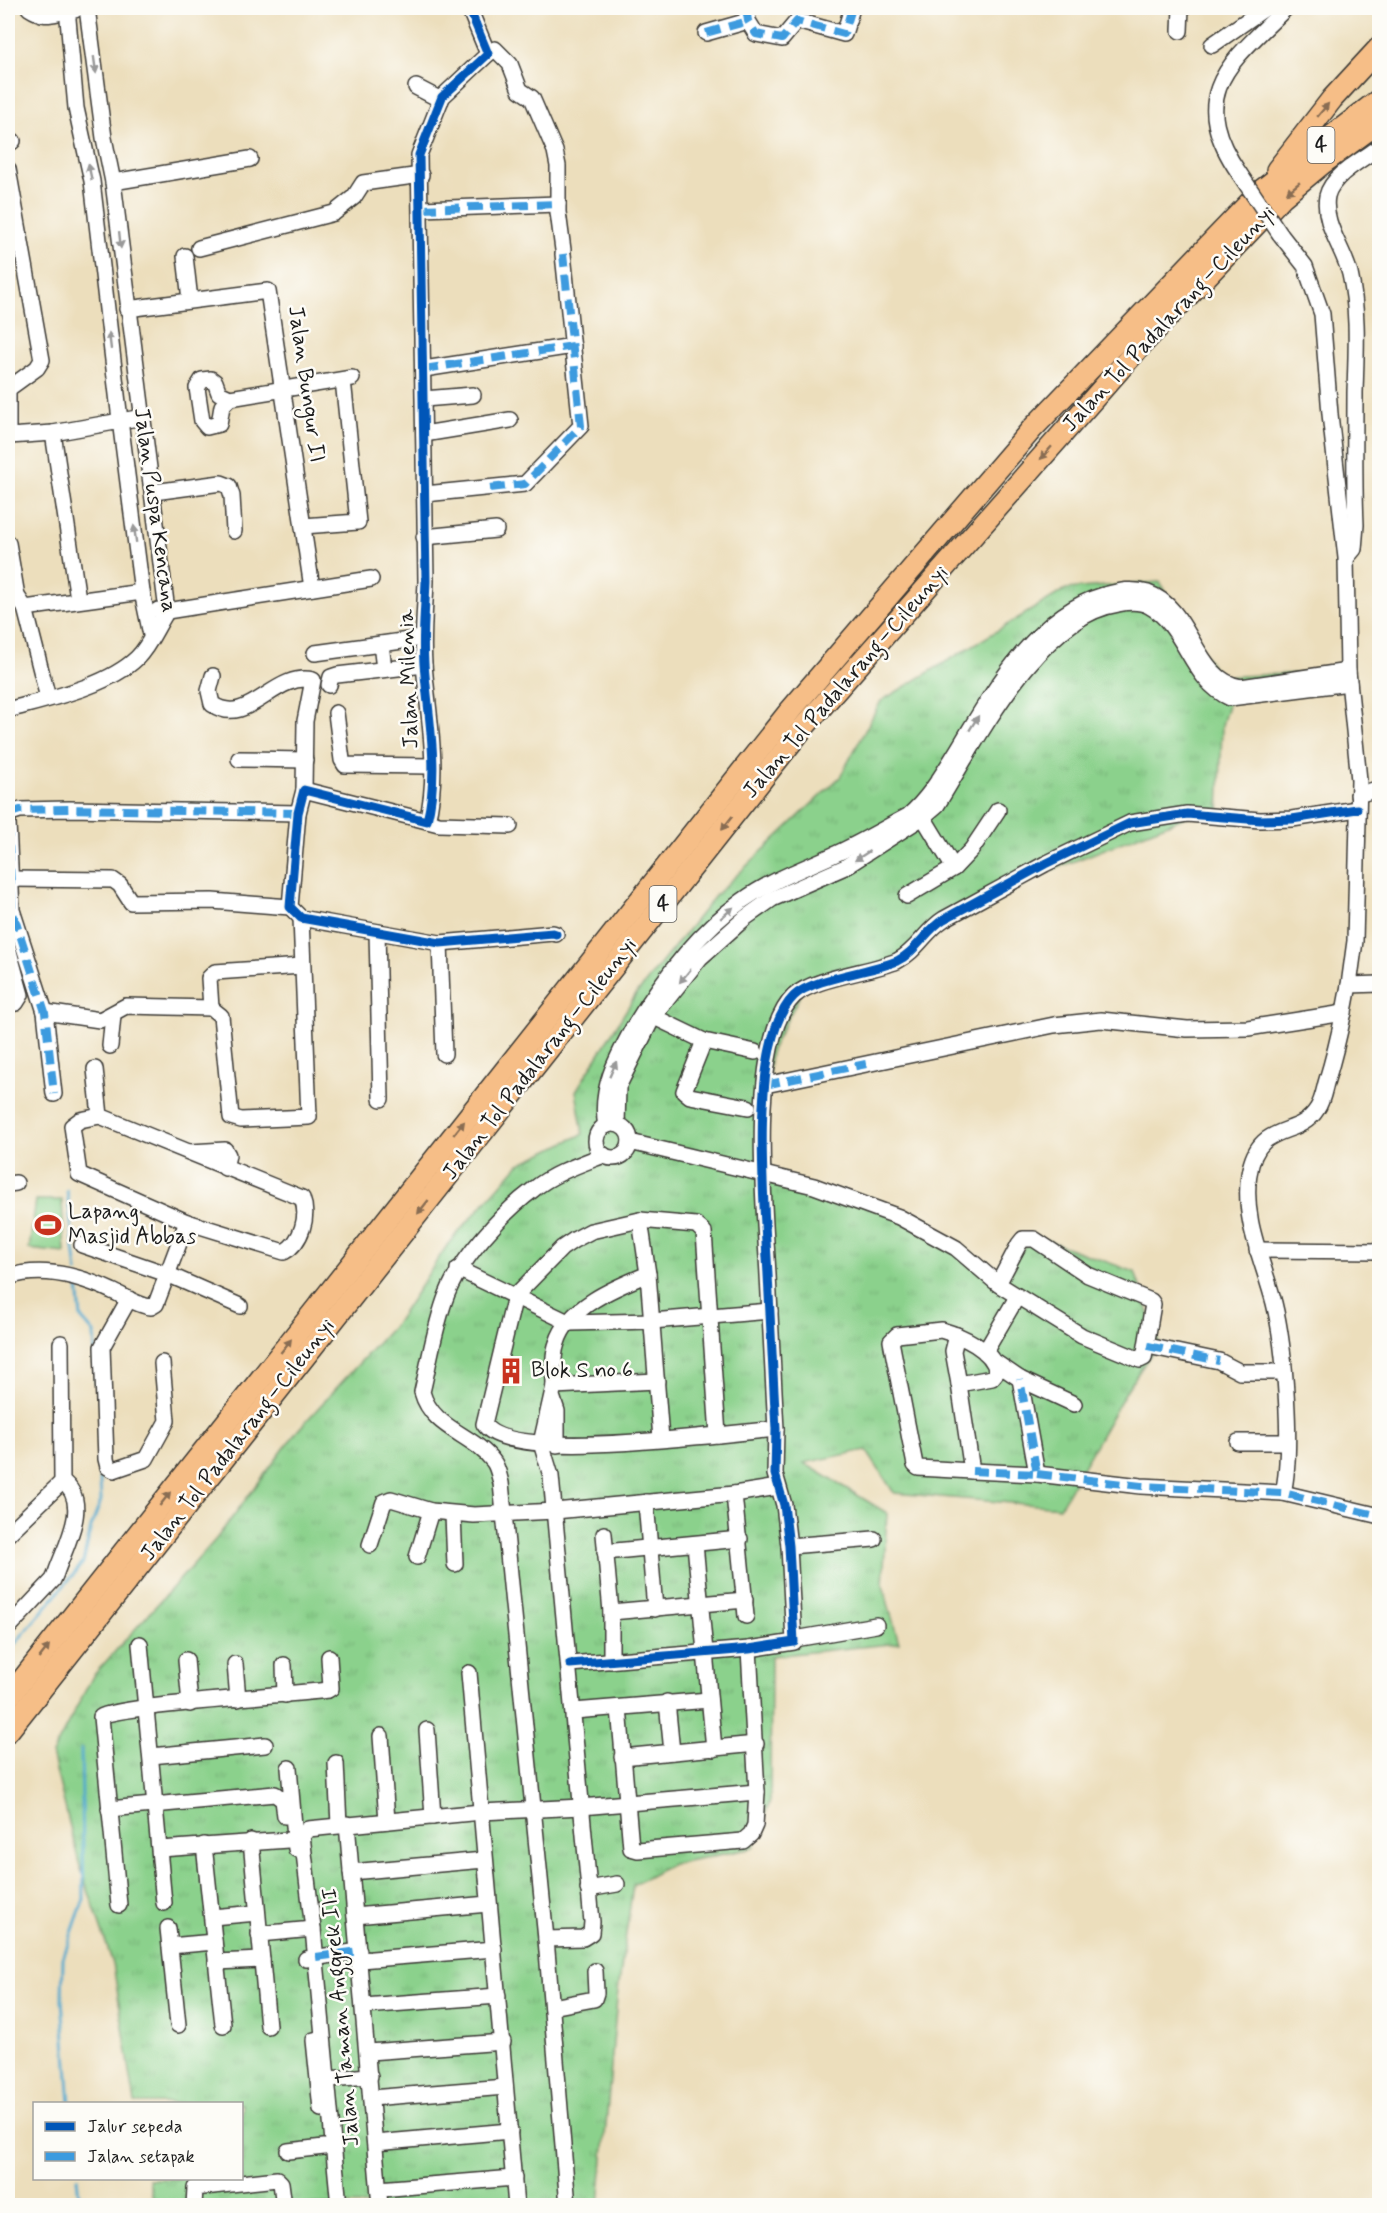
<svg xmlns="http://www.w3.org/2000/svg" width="1387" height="2213" font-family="Mynerve,sans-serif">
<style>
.grass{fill:url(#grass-tufts);stroke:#547654;stroke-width:1.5}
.pitch{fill:#8bd18c;stroke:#547654;stroke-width:1.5}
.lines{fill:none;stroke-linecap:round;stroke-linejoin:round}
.stream{stroke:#50a9ce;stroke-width:3}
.minor-casing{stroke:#3b3934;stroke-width:18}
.highway-casing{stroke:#3b3934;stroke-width:24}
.minor{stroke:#fff;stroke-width:15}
.highway{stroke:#f6be87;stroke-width:21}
.minor-bridge-casing{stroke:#3b3934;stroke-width:18;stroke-linecap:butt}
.minor-bridge{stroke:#fff;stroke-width:15}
.quiet{stroke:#3c9bdf;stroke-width:8;stroke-dasharray:15 8;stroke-linecap:butt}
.cycleway-casing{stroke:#fdfcf7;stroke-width:13}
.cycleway{stroke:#0057b8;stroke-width:9}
.oneway{fill:#999}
.oneway2{fill:#896d52}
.labels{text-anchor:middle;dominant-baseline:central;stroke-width:5;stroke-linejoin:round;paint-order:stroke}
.shield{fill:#fdfcf7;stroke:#605f5e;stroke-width:1.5}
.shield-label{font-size:21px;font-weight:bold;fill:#1c1c1c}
.street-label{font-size:22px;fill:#1c1c1c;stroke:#fdfcf7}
.poi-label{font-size:22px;fill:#1c1c1c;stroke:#fdfcf7;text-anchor:start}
</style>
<defs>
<pattern id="grass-tufts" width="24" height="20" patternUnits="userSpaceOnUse" patternTransform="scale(1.5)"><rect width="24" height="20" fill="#8bd18c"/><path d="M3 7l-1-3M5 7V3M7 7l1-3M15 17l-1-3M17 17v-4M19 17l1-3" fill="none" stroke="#77b378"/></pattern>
</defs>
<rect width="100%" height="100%" fill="#fdfcf7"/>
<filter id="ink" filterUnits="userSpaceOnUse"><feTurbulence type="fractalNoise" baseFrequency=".0167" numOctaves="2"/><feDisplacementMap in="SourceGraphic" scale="12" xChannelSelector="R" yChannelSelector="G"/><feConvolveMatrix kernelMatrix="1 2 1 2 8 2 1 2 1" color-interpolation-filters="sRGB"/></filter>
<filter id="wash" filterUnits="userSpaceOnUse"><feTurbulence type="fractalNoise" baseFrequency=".008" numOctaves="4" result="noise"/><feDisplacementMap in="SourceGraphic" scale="24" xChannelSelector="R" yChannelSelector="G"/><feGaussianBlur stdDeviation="1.35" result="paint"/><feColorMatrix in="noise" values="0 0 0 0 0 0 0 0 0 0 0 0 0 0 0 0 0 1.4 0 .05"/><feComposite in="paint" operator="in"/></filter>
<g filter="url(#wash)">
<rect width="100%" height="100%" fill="#ecdebc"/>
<path class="grass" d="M 1160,582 L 1219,677 L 1348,671 L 1230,698 L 1222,725 L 1219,816 L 1193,814 L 989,895 L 903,957 L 804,988 L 771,1050 L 762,1149 L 775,1174 L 901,1215 L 995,1280 L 1035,1236 L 1135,1272 L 1159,1342 L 1128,1388 L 1060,1507 L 894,1493 L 866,1450 L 804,1463 L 887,1513 L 883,1585 L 899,1643 L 771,1656 L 770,1801 L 753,1848 L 672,1864 L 633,1885 L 617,1998 L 599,2205 L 154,2205 L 149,2179 L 242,2178 L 242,2104 L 135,2103 L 113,1964 L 79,1863 L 52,1754 L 93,1676 L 216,1539 L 298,1430 L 396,1323 L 448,1244 L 519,1164 L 583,1134 L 576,1091 L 635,996 L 715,896 L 840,777 L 881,701 L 1066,589 Z"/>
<path class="pitch" d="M 36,1200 L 62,1200 L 65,1253 L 29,1249 Z"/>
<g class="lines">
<g class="stream">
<path d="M 67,1191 L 77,1272"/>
<path d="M 78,1285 L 81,1318 L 94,1333 L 96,1384"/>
<path d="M 8,1652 L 83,1563 L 91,1527 L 101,1501 L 99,1457"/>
<path d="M 70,2104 L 62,2000 L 63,1958 L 84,1899 L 81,1749"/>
<path d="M 77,2178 L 80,2206"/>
</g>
</g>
</g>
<g filter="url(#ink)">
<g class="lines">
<g class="minor-casing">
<g id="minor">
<path d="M 29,8 C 49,21 54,11 75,10"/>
<path d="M 67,8 L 76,108 L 92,181 L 120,420 L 142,592 L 151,635"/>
<path d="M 469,8 L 488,54 L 442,97 L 419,155 L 426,581 C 425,609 422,636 424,664 C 428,716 440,770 427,821 L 304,790 L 298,813 L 290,907 L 301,918 L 440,943 L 553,933 L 556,934"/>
<path d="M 746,8 L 748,21 L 756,34 L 782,39 L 797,21 L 844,34 L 852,8"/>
<path d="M 1180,31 L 1181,8"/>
<path d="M 706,33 L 748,21"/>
<path d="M 1212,45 L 1265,8"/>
<path d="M 488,54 L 495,49 L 510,64 L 520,90 L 532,98 L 555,151 L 558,166 L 558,212 L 563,250"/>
<path d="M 416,87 L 441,100"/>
<path d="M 8,144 L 13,141"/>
<path d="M 8,169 L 42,360 L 37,368 L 8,389"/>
<path d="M 1239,173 C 1185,94 1230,63 1286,8"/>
<path d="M 113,182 L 250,159"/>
<path d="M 422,209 L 558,204"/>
<path d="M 1280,234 L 1305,266 L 1322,314 L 1330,414 L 1346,558 L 1348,671 L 1359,780 L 1355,941 L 1349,985 L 1380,984"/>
<path d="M 199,248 L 334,213 L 354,197 L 363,183 L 421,175"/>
<path d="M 185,256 L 190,300"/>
<path d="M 127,309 L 268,291 L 312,588"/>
<path d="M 424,369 L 573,346"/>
<path d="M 8,388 L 8,436"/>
<path d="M 230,398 L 222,406 L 219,424 L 207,427 L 202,421 L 197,388 L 202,380 L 211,379 L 215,382 L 219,393 L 230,398 L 352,378"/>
<path d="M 424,399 L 473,395"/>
<path d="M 53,433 L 78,599"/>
<path d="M 424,434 L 510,420"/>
<path d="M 9,436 L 53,433 L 143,417"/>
<path d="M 154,492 L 221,483 L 229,486 L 232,496 L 234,531"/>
<path d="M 425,494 L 525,484 L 581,426 L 563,254"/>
<path d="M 303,526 L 358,522 L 343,380"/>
<path d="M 424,537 L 496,530"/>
<path d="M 8,543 L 17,596 L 25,608 L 142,592"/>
<path d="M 1348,556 L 1354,549 L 1356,525 C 1354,481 1355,437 1355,393 C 1356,353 1359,313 1350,274 C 1344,249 1322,223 1327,196 C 1332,175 1363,159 1380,147"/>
<path d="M 25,608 L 48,698"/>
<path d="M 158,610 L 167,611 L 371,579"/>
<path d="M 381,644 L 423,638"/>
<path d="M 315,653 L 381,644 L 384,669"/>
<path d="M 213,676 L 209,691 L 212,704 C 248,729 274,671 313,680 L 305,721 L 304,790"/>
<path d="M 329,685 L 331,677 L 337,675 L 424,665"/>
<path d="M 8,710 C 47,699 107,687 137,658 C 150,645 157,626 167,611 L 113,182 L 104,138 L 87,8"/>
<path d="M 336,713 L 342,760 L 345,765 L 432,766"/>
<path d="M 239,759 L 305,760"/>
<path d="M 1358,795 L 1380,788"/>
<path d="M 8,814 L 20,810 L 69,809 L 298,813"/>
<path d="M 923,817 L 954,868 L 972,849 L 998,810"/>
<path d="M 427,821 L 439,824 L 510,826"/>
<path d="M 8,823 L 12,910 L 45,1012 L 54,1094"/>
<path d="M 9,879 L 113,880 L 120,885 L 131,902 L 212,901 L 290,907"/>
<path d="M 907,896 L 954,868"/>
<path d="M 377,932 L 381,1099"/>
<path d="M 440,943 L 444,1054"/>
<path d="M 8,948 L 21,995 L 16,1003 L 8,1004"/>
<path d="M 211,1008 L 209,978 L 215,972 L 302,966"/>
<path d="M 45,1012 L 100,1020 L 126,1006 L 211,1008 L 221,1016 L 231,1117 L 241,1120 L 309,1117 L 301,918"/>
<path d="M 646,1013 L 704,1041 L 755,1052"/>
<path d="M 704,1041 L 684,1091 L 690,1096 L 748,1107"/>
<path d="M 110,1046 L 113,1015"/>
<path d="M 765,1085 L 1054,1025 L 1101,1020 L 1187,1029 L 1248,1028 L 1344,1013"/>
<path d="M 100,1116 L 80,1120 L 72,1126 L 79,1174 L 187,1222"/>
<path d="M 617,1124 L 618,1087 L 653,1017 L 700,958 L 745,918 L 772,899 L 845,867 L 923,817 L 937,805 C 977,741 1038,616 1118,604 C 1128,602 1140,601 1149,606 C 1186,626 1190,680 1230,698 L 1349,683"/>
<circle cx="613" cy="1141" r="17"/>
<path d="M 606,1126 C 599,1090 616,1059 633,1028 C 661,981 697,933 742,901 C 774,878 809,867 844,850 C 865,840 887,827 908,816 C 929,798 942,775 957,751 C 992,693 1035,615 1104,595 C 1120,591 1131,588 1148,593 C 1192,608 1194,680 1241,687 L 1348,671"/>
<path d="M 630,1142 L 814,1186 L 899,1217 L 956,1248 L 998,1284 L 1082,1336 L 1140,1360 L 1144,1358 L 1153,1304 L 1151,1301 L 1088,1275 L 1034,1239 L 1023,1239 L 1019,1244 L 998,1284"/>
<path d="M 190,1152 L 225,1150 L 228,1155 L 225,1168"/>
<path d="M 8,1184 L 16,1183"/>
<path d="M 640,1220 L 696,1225 L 704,1232 L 718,1435 C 678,1438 505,1460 484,1424 L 515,1296 L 562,1248 L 574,1240 L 591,1231 Z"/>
<path d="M 640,1220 L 648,1274 L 661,1439"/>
<path d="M 82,1245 L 167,1274 L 240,1306"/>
<path d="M 1257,1250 L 1380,1251"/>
<path d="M 458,1269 L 570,1323 L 652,1321 L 770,1311"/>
<path d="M 648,1274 C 616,1287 568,1306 557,1343 C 552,1356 554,1372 554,1386 L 657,1381"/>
<path d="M 8,1277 C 42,1266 80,1276 112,1291 C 124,1296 138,1306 151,1307 L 156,1304 L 187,1222 L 284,1252 C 302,1242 309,1216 302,1198 L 100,1116 L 95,1069"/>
<path d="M 129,1299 L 102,1347 L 106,1459 L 108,1467 L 114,1470 L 146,1459 L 167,1421 L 162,1363"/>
<path d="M 941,1330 C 962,1336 993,1349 997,1372 L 992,1378 L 959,1384 L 972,1471 L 918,1468 L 915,1465 L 891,1341 L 897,1335 Z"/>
<path d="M 957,1335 L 953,1351 L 959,1384"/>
<path d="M 1148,1346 L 1219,1361 L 1240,1372 L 1283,1372"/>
<path d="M 985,1352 L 1017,1297"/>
<path d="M 995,1362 L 1020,1379 L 1074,1404"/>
<path d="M 553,1399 L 557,1411 L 557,1445"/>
<path d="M 718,1435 L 776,1429"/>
<path d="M 1238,1442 L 1287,1442"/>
<path d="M 972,1471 L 1037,1474 L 1020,1379"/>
<path d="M 1037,1474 L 1141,1486 L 1283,1493 L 1380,1516"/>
<path d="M 1283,1493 C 1293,1450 1285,1347 1274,1303 C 1263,1260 1242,1220 1249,1174 C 1258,1119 1298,1140 1317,1109 C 1322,1102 1324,1091 1326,1083 C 1336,1051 1343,1019 1349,985"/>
<path d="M 734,1494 L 746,1616"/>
<path d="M 646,1502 L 655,1609"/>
<path d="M 453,1515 L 455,1564"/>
<path d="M 8,1534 L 62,1482 L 61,1343"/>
<path d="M 604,1534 L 611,1612 L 611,1661"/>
<path d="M 695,1544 L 714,1749"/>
<path d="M 370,1545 L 384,1502 L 391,1499 L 431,1511 L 474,1515 L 555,1511 L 734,1494 L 778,1487"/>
<path d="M 789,1546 L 874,1539"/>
<path d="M 605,1552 L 740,1539"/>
<path d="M 417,1557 L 431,1511"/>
<path d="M 611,1612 L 745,1600"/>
<path d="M 8,1628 L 53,1580 L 56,1573 C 65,1546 92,1502 62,1481"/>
<path d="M 795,1639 L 876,1625"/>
<path d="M 140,1644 L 164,1903"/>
<path d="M 186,1660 L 190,1704"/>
<path d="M 235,1664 L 238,1699"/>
<path d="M 570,1664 L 749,1649 L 794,1642 L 789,1546 L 784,1505 L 775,1474 L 776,1429 C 773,1378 771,1327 768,1275 C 765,1212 747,1042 794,996 C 813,978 871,972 897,961 C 916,952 926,930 944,919 L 1045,864 L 1130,823 L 1187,814 L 1260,820 L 1292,819 L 1357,809"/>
<path d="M 284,1665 L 285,1695"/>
<path d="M 469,1673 L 516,2206"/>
<path d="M 667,1702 L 672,1752"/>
<path d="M 619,1708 L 631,1848 L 638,1850 L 743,1841 L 751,1834 L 755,1825 L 757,1792 L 749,1649"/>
<path d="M 574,1711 L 709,1700"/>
<path d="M 427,1730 L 433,1817"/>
<path d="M 381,1736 L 387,1821"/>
<path d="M 151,1756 L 265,1745"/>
<path d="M 622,1757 L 756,1744"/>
<path d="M 336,1763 L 339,1825"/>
<path d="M 289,1768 L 296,1849"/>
<path d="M 109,1809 L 275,1794 L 283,1800 L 285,1816"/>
<path d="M 347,1824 L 380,2206"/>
<path d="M 251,1841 L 268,2026"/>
<path d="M 204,1845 L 223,2025"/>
<path d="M 160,1849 L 288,1840 L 302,1836"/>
<path d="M 351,1872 L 484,1860"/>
<path d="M 588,1889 L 617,1884"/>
<path d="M 119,1905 L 101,1717 C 114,1706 297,1694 328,1690 L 331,1688 L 329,1657"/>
<path d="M 355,1916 L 488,1904"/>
<path d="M 212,1917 L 257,1913"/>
<path d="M 168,1928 L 178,2025"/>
<path d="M 259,1934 L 313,1929"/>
<path d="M 546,1939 L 583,1938 L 591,1933 L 592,1922 L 551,1476 L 541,1443 L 554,1386"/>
<path d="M 170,1946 L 214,1942"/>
<path d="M 306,1959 L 359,1951"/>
<path d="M 360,1960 L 494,1949"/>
<path d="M 216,1962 L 262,1960"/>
<path d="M 364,2006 L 498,1996"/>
<path d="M 552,2007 L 594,1999 L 596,1993 L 595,1971"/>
<path d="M 314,2040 L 321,2109"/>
<path d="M 369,2052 L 503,2042"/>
<path d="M 328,2079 L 370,2076"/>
<path d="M 371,2098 L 505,2087"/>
<path d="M 375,2143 L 510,2131"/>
<path d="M 288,2151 L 324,2147"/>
<path d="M 379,2189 L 514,2178"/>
<path d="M 194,2206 L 195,2188 L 277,2179 L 281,2183 L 284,2206"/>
<path d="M 339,2206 L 313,1929 L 302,1836 L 308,1829 L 481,1812 L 581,1807 L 757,1792"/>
<path d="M 568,2206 L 546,1939 L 501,1483 C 499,1476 498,1467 493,1461 C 473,1434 432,1429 422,1392 C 430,1359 435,1324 447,1294 C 461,1258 503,1212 534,1189 C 554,1173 581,1164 604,1155"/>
</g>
</g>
<g class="highway-casing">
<g id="highway">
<path d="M 1277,170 L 1332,99 L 1380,47"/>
<path d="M 8,1698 L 789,712 L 1032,429 L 1262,190 L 1380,99"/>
<path d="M 8,1731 L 801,730 L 1141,345 L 1282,197 L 1323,163 L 1380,121"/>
</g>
</g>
<use href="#minor" class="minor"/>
<use href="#highway" class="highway"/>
<g class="minor-bridge-casing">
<path id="minor-bridge" d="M 1239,173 L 1280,234"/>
</g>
<use href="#minor-bridge" class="minor-bridge"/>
<g class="quiet">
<path d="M 746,8 L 748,21 L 756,34 L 782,39 L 797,21 L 844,34 L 852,8"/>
<path d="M 706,33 L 748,21"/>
<path d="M 422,209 L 558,204"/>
<path d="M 424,369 L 573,346"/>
<path d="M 490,488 L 525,484 L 581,426 L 563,254"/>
<path d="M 8,814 L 20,810 L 69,809 L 298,813"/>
<path d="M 8,823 L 12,910 L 45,1012 L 54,1094"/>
<path d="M 765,1085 L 866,1064"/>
<path d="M 1148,1346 L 1219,1361"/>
<path d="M 972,1471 L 1037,1474 L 1020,1379"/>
<path d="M 1037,1474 L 1141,1486 L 1283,1493 L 1380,1516"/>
<path d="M 316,1957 L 359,1951"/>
</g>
<g class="cycleway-casing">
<g id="cycleway">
<path d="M 469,8 L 488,54 L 442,97 L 419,155 L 426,581 C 425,609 422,636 424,664 C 428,716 440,770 427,821 L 304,790 L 298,813 L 290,907 L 301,918 L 440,943 L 553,933 L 556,934"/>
<path d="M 570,1664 L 749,1649 L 794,1642 L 789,1546 L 784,1505 L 775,1474 L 776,1429 C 773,1378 771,1327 768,1275 C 765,1212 747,1042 794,996 C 813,978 871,972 897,961 C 916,952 926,930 944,919 L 1045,864 L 1130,823 L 1187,814 L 1260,820 L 1292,819 L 1357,809"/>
</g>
</g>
<use href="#cycleway" class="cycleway"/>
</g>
<defs><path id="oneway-solid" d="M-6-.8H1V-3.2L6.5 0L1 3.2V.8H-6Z" transform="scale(1.5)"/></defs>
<g class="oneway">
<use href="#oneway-solid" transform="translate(95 65) rotate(82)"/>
<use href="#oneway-solid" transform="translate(90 172) rotate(-102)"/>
<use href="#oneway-solid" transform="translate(120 240) rotate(84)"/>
<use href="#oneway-solid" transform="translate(110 341) rotate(-97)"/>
<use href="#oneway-solid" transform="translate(135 534) rotate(-98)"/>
<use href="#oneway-solid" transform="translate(974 723) rotate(-58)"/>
<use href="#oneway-solid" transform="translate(862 856) rotate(147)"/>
<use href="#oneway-solid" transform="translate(727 913) rotate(-41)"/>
<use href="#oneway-solid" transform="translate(685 976) rotate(130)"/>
<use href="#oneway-solid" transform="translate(613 1069) rotate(-66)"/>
</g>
<g class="oneway2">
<use href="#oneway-solid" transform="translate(1323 110) rotate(-50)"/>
<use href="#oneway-solid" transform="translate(1293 188) rotate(140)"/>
<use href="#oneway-solid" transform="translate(1046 453) rotate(131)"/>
<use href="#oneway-solid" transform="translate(727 823) rotate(128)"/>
<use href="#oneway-solid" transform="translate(459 1128) rotate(-51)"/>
<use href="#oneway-solid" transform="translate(423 1207) rotate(128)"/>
<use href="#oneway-solid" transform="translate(286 1346) rotate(-52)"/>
<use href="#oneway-solid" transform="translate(165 1499) rotate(-52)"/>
<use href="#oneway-solid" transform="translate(44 1652) rotate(-52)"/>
</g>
</g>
<defs>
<g id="stadium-bare" transform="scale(2.07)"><path d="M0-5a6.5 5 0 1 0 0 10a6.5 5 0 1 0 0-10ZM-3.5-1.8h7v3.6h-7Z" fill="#c8321e" stroke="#fdfcf7" stroke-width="2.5" paint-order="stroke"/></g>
<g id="building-bare" transform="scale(2.07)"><path d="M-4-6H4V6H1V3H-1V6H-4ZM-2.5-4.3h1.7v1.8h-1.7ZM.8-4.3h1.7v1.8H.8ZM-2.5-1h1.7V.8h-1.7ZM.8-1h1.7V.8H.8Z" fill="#c8321e" stroke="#fdfcf7" stroke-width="2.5" paint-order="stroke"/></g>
</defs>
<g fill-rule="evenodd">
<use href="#stadium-bare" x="48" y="1225"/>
<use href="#building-bare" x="511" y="1371"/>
</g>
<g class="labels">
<g class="shield">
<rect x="1307.5" y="127" width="27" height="36" rx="4.5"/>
<rect x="649.5" y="886" width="27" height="36" rx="4.5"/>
</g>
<g class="shield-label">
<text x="1321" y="145">4</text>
<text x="663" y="904">4</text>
</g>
<g class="street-label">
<text transform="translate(1169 319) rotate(-47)">Jalan Tol Padalarang–Cileunyi</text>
<text transform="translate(306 384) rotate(82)">Jalan Bungur II</text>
<text transform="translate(155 510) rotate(82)">Jalan Puspa Kencana</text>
<text transform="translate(409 679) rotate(-92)">Jalan Milenia</text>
<text transform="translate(846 682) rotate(-49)">Jalan Tol Padalarang–Cileunyi</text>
<text transform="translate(540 1059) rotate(-52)">Jalan Tol Padalarang–Cileunyi</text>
<text transform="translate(238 1440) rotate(-52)">Jalan Tol Padalarang–Cileunyi</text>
<text transform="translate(341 2017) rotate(-95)">Jalan Taman Anggrek III</text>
</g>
<g class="poi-label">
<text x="68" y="1212">Lapang<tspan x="68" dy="25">Masjid Abbas</tspan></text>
<text x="531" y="1371">Blok S no 6</text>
</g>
</g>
<rect width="1387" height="2213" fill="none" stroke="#fdfcf7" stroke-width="30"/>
<rect x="33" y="2102" width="210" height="78" fill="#fdfcf7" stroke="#a3a29f" stroke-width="1.5"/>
<rect x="45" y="2122" width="30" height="9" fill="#0057b8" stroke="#a3a29f" stroke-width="1.5"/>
<text x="87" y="2132" font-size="18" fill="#1c1c1c">Jalur sepeda</text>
<rect x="45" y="2152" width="30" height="9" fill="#3c9bdf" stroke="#a3a29f" stroke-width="1.5"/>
<text x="87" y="2162" font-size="18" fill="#1c1c1c">Jalan setapak</text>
</svg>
